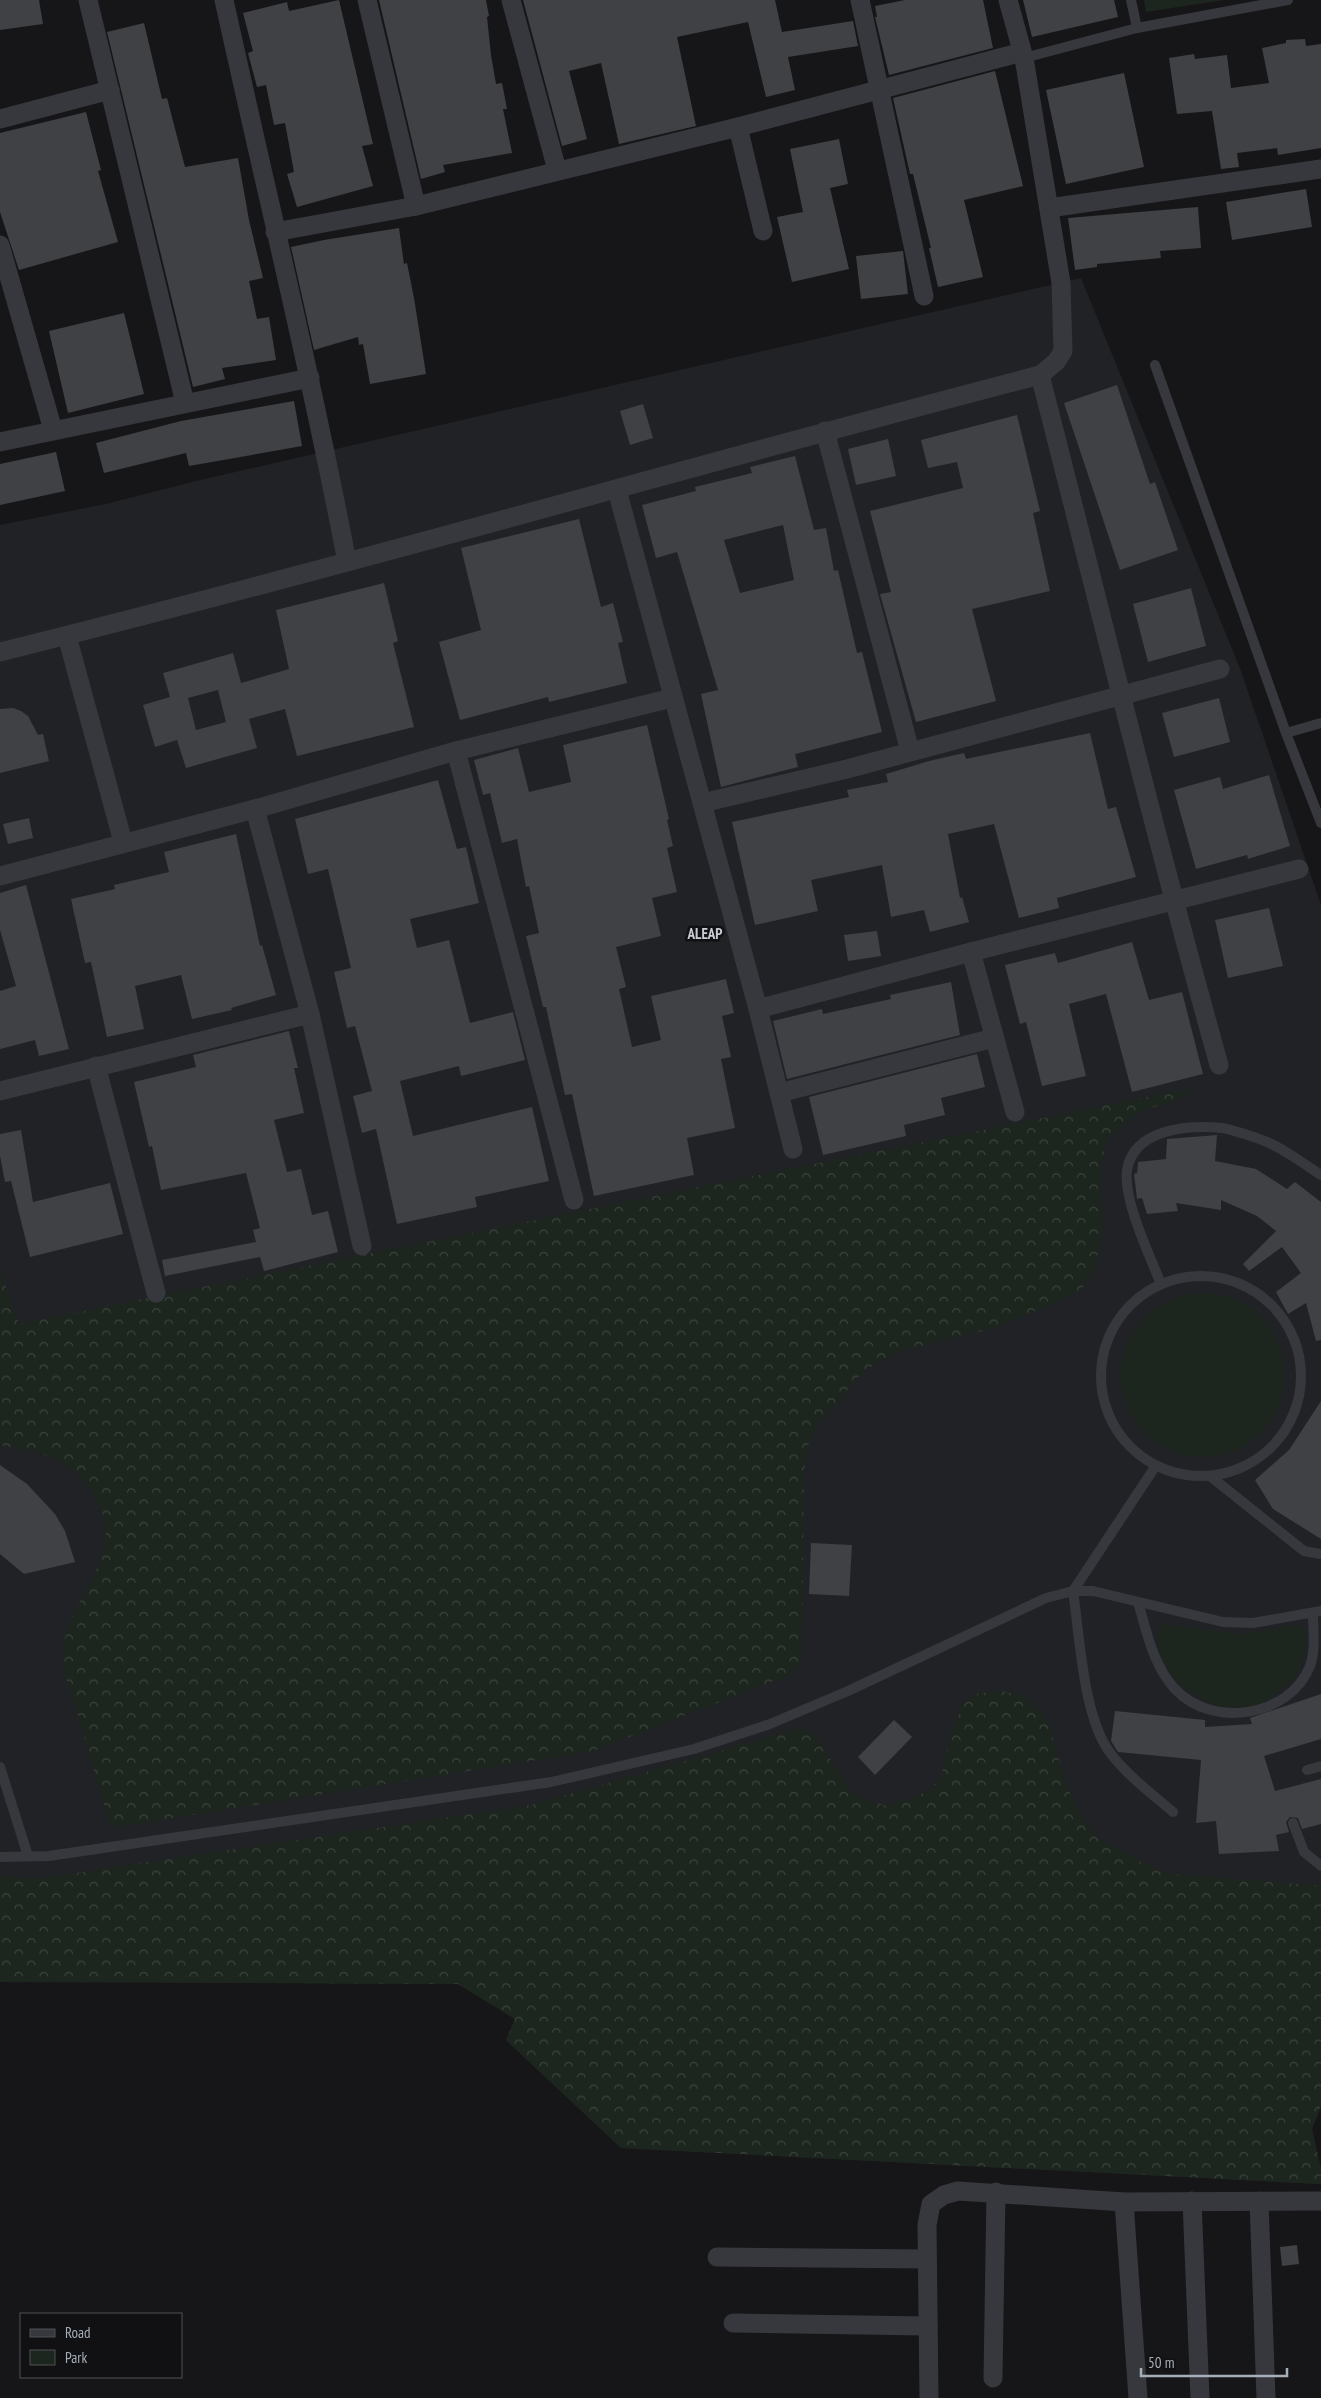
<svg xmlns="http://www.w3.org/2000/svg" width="1321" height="2398" font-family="'PT Sans Narrow',sans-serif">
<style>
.built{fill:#212225}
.green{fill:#1d261e}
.forest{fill:url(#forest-crowns)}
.building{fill:#3f4145;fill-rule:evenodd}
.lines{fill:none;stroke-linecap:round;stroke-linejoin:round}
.lane{stroke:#36383d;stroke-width:10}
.street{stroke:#36383d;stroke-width:19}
.labels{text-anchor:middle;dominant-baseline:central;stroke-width:5;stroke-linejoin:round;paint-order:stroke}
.neighbourhood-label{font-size:15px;font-weight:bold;fill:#c8ccd5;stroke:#111113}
</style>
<defs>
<pattern id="forest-crowns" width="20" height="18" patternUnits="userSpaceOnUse" patternTransform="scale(1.25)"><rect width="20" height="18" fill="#1d261e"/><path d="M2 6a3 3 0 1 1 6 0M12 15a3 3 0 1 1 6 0" fill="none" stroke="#3b433d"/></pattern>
</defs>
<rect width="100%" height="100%" fill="#161618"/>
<path class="built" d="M 1081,278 L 1241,671 L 1321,905 L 1321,2106 L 1312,2129 L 1321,2169 L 1321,2184 L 621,2148 L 506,2040 L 515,2019 L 458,1984 L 0,1981 L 0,525 L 106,504 L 196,481 Z"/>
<g class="green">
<path d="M 1144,0 L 1224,0 L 1146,12 Z"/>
<circle cx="1203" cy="1375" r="82"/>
<path d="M 1164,1624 L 1239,1634 L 1299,1625 C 1308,1629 1306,1636 1306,1645 C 1305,1662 1298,1676 1285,1687 C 1276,1694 1266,1702 1256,1705 C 1219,1716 1176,1692 1162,1658 C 1157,1648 1153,1631 1164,1624 Z"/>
</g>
<g class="forest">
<path d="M 1192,1088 L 1187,1096 L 1151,1108 L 1133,1117 L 1107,1139 L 1101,1166 L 1102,1237 L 1093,1272 L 1082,1289 L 1000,1327 L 908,1349 L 883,1359 L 862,1373 L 814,1429 L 809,1441 L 804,1471 L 802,1654 L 797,1667 L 787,1676 L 593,1751 L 111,1828 C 100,1791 89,1753 78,1716 C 72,1697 61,1669 63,1649 C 67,1617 89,1589 101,1559 C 117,1520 91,1477 55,1459 C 39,1451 17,1449 0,1445 L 0,1270 L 19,1324 Z"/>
<path d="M 1002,1691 L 1026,1697 L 1040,1711 L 1049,1724 L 1065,1782 L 1079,1813 L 1099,1840 L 1162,1873 L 1321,1886 L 1321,2106 L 1312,2129 L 1321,2169 L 1321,2184 L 621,2148 L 506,2040 L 515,2019 L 458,1984 L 0,1982 L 0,1876 L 35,1879 L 531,1805 L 801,1728 L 814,1734 L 853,1794 L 886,1806 L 910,1799 L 929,1790 L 941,1777 L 952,1731 L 962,1706 L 975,1694 Z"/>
</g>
<g class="building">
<path d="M 0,0 L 39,0 L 43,24 L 0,30 Z"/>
<path d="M 339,0 L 373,144 L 362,146 L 373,186 L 297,207 L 287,174 L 294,172 L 285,123 L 274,125 L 266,85 L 257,87 L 248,53 L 253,51 L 243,13 L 287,2 L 289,11 Z"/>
<path d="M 379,0 L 486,0 L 489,16 L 487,17 L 491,55 L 496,84 L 502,83 L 507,109 L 503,109 L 512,153 L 443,165 L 445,172 L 421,179 Z"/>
<path d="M 523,0 L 775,0 L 782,32 L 853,21 L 858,46 L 788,57 L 795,90 L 766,97 L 748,22 L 677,37 L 696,126 L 619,144 L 601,63 L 569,71 L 587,139 L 562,146 Z"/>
<path d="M 905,0 L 983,0 L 993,48 L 889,75 L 875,17 L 877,17 L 875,6 Z"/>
<path d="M 1023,0 L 1114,0 L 1118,17 L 1032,37 Z"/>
<path d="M 144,23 L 162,99 L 167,98 L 185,167 L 238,158 L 249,220 L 263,278 L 249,281 L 257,319 L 269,317 L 276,360 L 222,368 L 225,379 L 193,387 L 107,32 Z"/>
<path d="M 1305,39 L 1306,46 L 1321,44 L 1321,148 L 1278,155 L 1277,148 L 1237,153 L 1239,167 L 1221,169 L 1212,111 L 1177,114 L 1169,58 L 1194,54 L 1195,59 L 1227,55 L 1231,88 L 1269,83 L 1262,48 L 1286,43 L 1286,40 Z"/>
<path d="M 995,71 L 1023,186 L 964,200 L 983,277 L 938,287 L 929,248 L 931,248 L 913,174 L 910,174 L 893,98 Z"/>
<path d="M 1124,73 L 1144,167 L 1066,184 L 1046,90 Z"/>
<path d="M 86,112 L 101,170 L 98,171 L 118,242 L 19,270 L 0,212 L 0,133 Z"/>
<path d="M 839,139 L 848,184 L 830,188 L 849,269 L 792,282 L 777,217 L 803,212 L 790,149 Z"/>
<path d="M 1306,189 L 1312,227 L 1232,240 L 1226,202 Z"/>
<path d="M 1198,207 L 1201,248 L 1160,251 L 1161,258 L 1097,264 L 1097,267 L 1075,270 L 1068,218 Z"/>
<path d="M 399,228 L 404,264 L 407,263 L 414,298 L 426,374 L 370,384 L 363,344 L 359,345 L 358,337 L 314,350 L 291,247 L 324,240 Z"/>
<path d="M 903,251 L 908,294 L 861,299 L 856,256 Z"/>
<path d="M 124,313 L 144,394 L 68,413 L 49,331 Z"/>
<path d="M 1117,385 L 1150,484 L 1155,482 L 1178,550 L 1120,570 L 1064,403 Z"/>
<path d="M 294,401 L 302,446 L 189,466 L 186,453 L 104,473 L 96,443 L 181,421 Z"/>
<path d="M 643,404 L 653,438 L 630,445 L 620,411 Z"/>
<path d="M 1017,415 L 1040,511 L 1033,513 L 1050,591 L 972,609 L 996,701 L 916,722 L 880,594 L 891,592 L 870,511 L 963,488 L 957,462 L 928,468 L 921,440 Z"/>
<path d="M 888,439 L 896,476 L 856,485 L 848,449 Z"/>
<path d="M 56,452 L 65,491 L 0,505 L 0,464 Z"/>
<path d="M 795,456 L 814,530 L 826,528 L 834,571 L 838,570 L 857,653 L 862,652 L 882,732 L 795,754 L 798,767 L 721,787 L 701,694 L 718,690 L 677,552 L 656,558 L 642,505 L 696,491 L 695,487 L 752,473 L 750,467 ZM 783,525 L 794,580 L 740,593 L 724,540 Z"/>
<path d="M 579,519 L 601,607 L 613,603 L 623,642 L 618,643 L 627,683 L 549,702 L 548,697 L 460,720 L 439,642 L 481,630 L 461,548 Z"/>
<path d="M 384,583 L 398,641 L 393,643 L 414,727 L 297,756 L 285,709 L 249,719 L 257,748 L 186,768 L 177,740 L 155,747 L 143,705 L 170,697 L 163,673 L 233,653 L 241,683 L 289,669 L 276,610 ZM 218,690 L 226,722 L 196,730 L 188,698 Z"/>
<path d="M 1191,588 L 1206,646 L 1148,662 L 1133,604 Z"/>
<path d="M 1219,698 L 1230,742 L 1174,757 L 1162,713 Z"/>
<path d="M 13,708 L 21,711 L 28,716 L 38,735 L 43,734 L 49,761 L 0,773 L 0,709 Z"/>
<path d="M 647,725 L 669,819 L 667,820 L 673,846 L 667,848 L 677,892 L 652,898 L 661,936 L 616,947 L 626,987 L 619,989 L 632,1047 L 661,1040 L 651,996 L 726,979 L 734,1013 L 722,1016 L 731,1057 L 721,1059 L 735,1128 L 687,1138 L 694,1175 L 594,1196 L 572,1094 L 565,1095 L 546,1007 L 543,1007 L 526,936 L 539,933 L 529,886 L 526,887 L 517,839 L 502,843 L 490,793 L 483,795 L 474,760 L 518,748 L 529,792 L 571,782 L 563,745 Z"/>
<path d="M 1090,733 L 1108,809 L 1116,807 L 1136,877 L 1057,898 L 1059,908 L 1019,918 L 994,824 L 948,834 L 960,898 L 962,897 L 969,922 L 930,932 L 924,910 L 891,917 L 882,865 L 811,880 L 818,911 L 755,925 L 732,822 L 849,797 L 847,790 L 888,782 L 886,774 L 929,761 L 964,753 L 966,759 Z"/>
<path d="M 1269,775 L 1290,846 L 1248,859 L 1247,855 L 1196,869 L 1174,790 L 1220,777 L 1223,789 Z"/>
<path d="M 438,780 L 457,849 L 466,847 L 479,903 L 410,919 L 417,948 L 449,940 L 470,1023 L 513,1012 L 525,1060 L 461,1076 L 459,1066 L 400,1081 L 413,1136 L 532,1107 L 549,1181 L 475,1197 L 477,1207 L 397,1224 L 376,1129 L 362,1133 L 353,1096 L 372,1091 L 355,1026 L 347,1028 L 334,972 L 351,968 L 328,869 L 308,874 L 295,819 Z"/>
<path d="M 29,818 L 33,838 L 8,844 L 3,824 Z"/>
<path d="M 236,834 L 260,946 L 262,945 L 276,995 L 231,1008 L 232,1010 L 192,1019 L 181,975 L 135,986 L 144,1029 L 107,1037 L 91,962 L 85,963 L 71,899 L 115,889 L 114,885 L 169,872 L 164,852 Z"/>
<path d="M 26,885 L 69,1049 L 39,1056 L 35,1040 L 0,1049 L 0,991 L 16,986 L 0,930 L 0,893 Z"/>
<path d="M 1269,908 L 1283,966 L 1228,978 L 1215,920 Z"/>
<path d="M 877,931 L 881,956 L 848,961 L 844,935 Z"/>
<path d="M 1132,942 L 1149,1000 L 1182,992 L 1203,1074 L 1132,1092 L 1106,994 L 1069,1004 L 1086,1076 L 1042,1086 L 1026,1022 L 1020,1024 L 1005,965 L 1055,953 L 1058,963 Z"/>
<path d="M 951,982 L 960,1035 L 787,1079 L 773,1021 L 822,1009 L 823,1014 L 891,999 L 890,995 Z"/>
<path d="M 289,1031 L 298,1068 L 294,1068 L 304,1113 L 274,1120 L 287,1172 L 301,1169 L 312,1215 L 328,1211 L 338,1252 L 264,1271 L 260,1257 L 165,1276 L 162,1260 L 256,1242 L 253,1230 L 260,1228 L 246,1173 L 161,1190 L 152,1146 L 149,1147 L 134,1082 L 196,1067 L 193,1055 Z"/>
<path d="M 977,1054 L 985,1087 L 941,1098 L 945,1115 L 904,1125 L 906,1136 L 823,1155 L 809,1097 Z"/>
<path d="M 21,1130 L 33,1202 L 110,1183 L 123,1234 L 30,1257 L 11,1181 L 5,1182 L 0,1156 L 0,1134 Z"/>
<path d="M 1217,1135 L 1215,1161 L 1256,1169 L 1287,1189 L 1295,1182 L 1321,1202 L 1321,1340 L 1316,1341 L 1306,1303 L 1288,1314 L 1276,1292 L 1301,1273 L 1282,1247 L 1249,1271 L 1243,1264 L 1276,1231 L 1257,1216 L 1221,1200 L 1221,1210 L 1176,1203 L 1178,1211 L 1147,1214 L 1142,1198 L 1137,1199 L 1134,1174 L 1137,1173 L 1138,1162 L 1166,1159 L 1167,1139 Z"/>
<path d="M 1321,1401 L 1321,1539 L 1273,1509 L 1255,1480 L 1289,1450 Z"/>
<path d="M 0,1465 L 27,1484 L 55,1514 L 65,1531 L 75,1562 L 24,1574 L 0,1554 Z"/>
<path d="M 811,1543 L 852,1545 L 849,1596 L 809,1594 Z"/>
<path d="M 1321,1694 L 1321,1739 L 1264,1756 L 1275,1791 L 1321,1779 L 1321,1824 L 1302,1829 L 1298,1818 L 1290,1817 L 1286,1822 L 1289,1832 L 1276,1835 L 1279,1851 L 1219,1854 L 1216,1821 L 1196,1823 L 1201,1760 L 1118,1752 L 1111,1741 L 1115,1711 L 1205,1720 L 1205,1727 L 1252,1724 L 1250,1718 Z"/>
<path d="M 894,1720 L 912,1737 L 875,1775 L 858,1757 Z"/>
<path d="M 1297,2245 L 1299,2264 L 1282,2266 L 1280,2247 Z"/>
</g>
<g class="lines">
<g class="lane">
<path d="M 1131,0 L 1137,28"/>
<path d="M 1024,58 L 1137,28 L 1288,0"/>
<path d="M 1155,365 L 1286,733"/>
<path d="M 1321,723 L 1286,733 L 1321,823"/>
<circle cx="1201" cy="1376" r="100"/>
<path d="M 1160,1282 C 1149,1253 1123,1200 1127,1170 C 1134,1128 1189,1125 1222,1128 C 1235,1130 1250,1136 1262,1140 C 1284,1148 1302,1163 1321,1175"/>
<path d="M 1155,1467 L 1073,1591 C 1080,1638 1083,1718 1111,1754 C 1128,1776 1152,1794 1173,1812"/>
<path d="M 1210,1476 L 1304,1551 L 1321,1554"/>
<path d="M 1138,1602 C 1147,1633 1153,1665 1175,1689 C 1212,1729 1290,1717 1310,1666 C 1316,1649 1313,1630 1313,1613"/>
<path d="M 0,1767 L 28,1856"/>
<path d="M 1307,1770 L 1321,1766"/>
<path d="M 1293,1823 L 1304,1852 L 1321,1866"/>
<path d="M 0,1857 L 49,1856 L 551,1782 L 694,1749 L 770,1724 L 848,1691 L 1046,1598 L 1073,1591 L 1093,1591 L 1223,1622 L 1253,1623 L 1321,1611"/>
</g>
<g class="street">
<path d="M 88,0 L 185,403"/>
<path d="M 224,0 C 265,187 311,374 347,562"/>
<path d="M 367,0 L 416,206"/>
<path d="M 511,0 L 557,170"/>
<path d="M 860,0 L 924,296"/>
<path d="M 0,119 L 110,90"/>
<path d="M 738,127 L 763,231"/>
<path d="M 1049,208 L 1321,169"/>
<path d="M 275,232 L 416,206 L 738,127 L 1022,52"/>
<path d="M 0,245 L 53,430"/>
<path d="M 1040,375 C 1099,605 1155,836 1219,1065"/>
<path d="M 825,431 L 910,751"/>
<path d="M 0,442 L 310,378"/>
<path d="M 617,490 L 758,1009 L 793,1149"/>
<path d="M 67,636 L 123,842"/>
<path d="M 0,652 C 348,566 693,465 1040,375 L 1056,362 L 1063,351 L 1061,283 L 1024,58 L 1008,0"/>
<path d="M 456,751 L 574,1200"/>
<path d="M 702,803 L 847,769 L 1220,669"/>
<path d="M 255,809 L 310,1014 L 362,1246"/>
<path d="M 0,876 L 255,809 L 456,751 L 672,698"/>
<path d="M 971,952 L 1015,1112"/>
<path d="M 758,1009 L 971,952 L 1299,869"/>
<path d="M 96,1066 L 156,1293"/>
<path d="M 0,1091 L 310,1014"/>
<path d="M 779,1093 L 994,1038"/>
<path d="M 1192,2201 L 1200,2398"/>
<path d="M 1259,2201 L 1266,2398"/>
<path d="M 1124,2202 L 1138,2398"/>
<path d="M 717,2257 L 927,2259"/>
<path d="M 733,2323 L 928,2326"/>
<path d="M 993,2378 L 996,2192"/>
<path d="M 929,2398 L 927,2225 L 931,2204 L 944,2195 L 958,2191 L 1124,2202 L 1321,2201"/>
</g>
</g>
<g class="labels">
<g class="neighbourhood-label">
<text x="705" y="933">ALEAP</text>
</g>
</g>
<rect x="20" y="2313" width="162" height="65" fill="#111113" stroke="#4d5055"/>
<rect x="30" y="2329" width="25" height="8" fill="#36383d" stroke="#4d5055"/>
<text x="65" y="2338" font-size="15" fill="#a6aeb9">Road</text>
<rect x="30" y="2350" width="25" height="15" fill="#1d261e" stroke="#4d5055"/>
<text x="65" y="2363" font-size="15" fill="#a6aeb9">Park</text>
<path d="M1141 2368v8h146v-8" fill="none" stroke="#a6aeb9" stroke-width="2.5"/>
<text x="1148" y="2368" font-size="15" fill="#a6aeb9" stroke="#111113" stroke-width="4" paint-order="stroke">50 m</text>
</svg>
